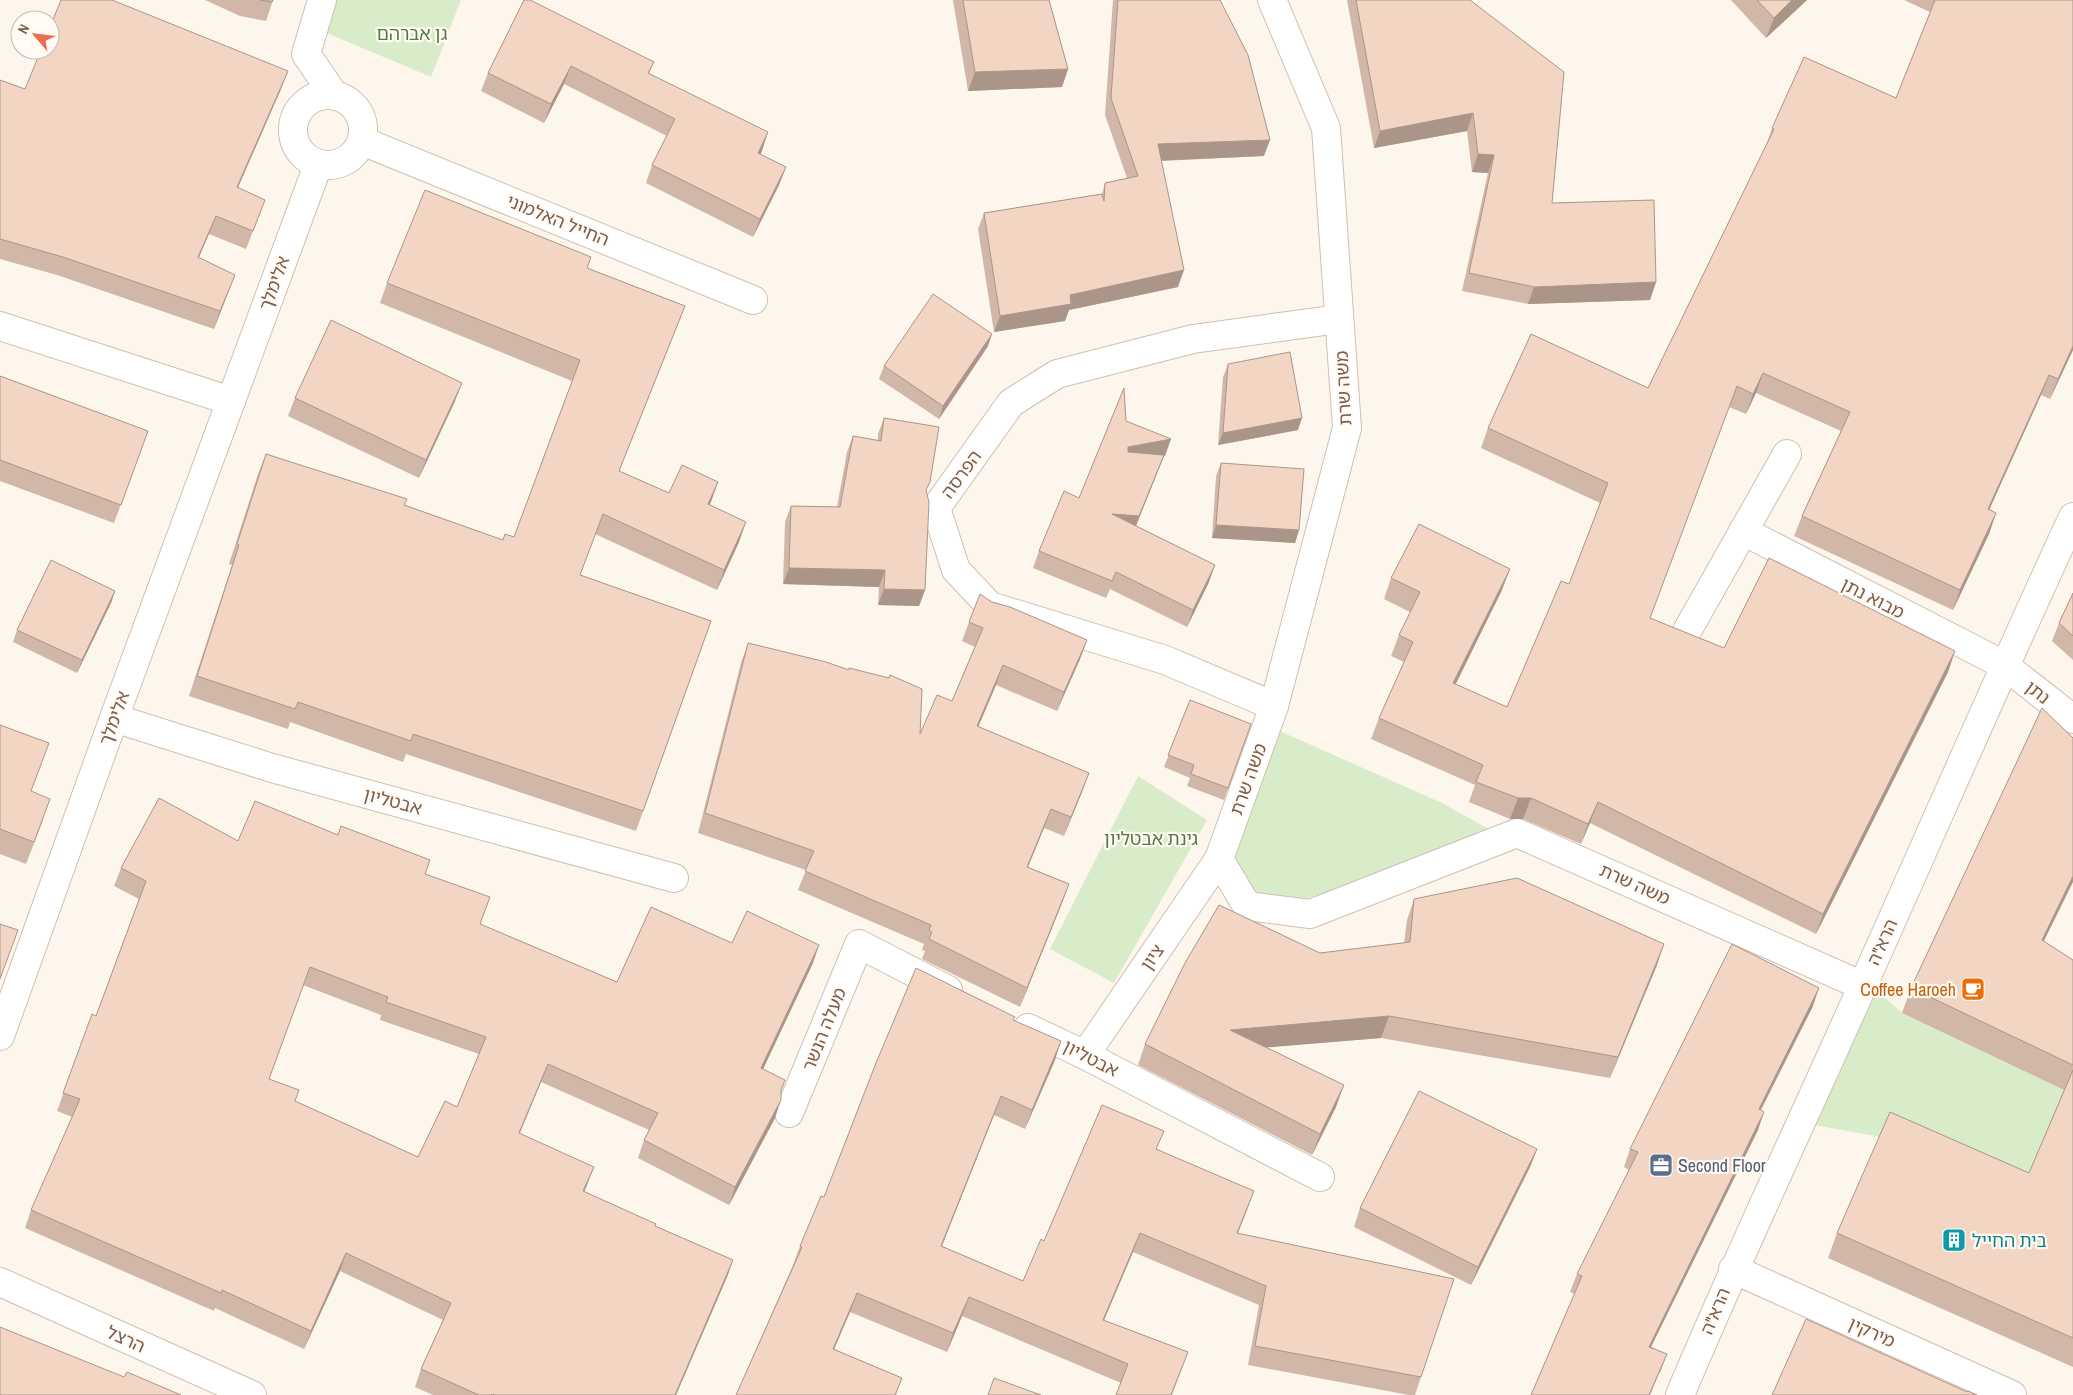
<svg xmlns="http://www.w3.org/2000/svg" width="2073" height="1395" font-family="'Archivo Narrow','Noto Sans Hebrew',sans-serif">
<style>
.green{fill:#d8ecc9}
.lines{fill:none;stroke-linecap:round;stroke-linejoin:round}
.minor-casing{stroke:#d1beb0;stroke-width:30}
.minor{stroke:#fff;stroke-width:28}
.wall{fill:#d1b7a8;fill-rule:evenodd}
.shaded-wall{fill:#aa9588}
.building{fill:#f3d5c3;stroke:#aa9588;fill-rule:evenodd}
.labels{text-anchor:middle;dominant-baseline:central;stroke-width:4.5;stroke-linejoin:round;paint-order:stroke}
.park-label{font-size:18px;fill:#537a41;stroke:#fffaf3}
.street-label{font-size:18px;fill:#7a5c4d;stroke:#fffaf3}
.food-label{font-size:18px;fill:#c56008;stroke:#fffaf3;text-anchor:end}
.service-label{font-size:18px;fill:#4e5e75;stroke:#fffaf3;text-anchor:start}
.culture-label{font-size:18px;fill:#0d838f;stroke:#fffaf3;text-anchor:start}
</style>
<rect width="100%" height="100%" fill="#fdf6ec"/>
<g class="green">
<path d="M 337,0 L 461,0 L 431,77 L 327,33 Z"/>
<path d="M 1275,729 L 1442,803 L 1494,832 L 1350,886 L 1292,902 L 1253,893 L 1230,854 Z"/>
<path d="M 1138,776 L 1207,820 L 1114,983 L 1050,949 Z"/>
<path d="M 1874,988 L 1902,1013 L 2066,1091 L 2029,1177 L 1881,1137 L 1814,1125 Z"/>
</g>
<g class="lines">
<g class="minor-casing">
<g id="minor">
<path d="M 322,0 L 306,54 L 334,95"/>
<path d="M 1272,0 L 1326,128 L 1347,428 L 1274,706 L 1219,859 L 1247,906 L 1310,914 L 1517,833 L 1863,986"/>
<circle cx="328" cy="130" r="35"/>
<path d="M 362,141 L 753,300"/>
<path d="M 0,326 L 231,401"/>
<path d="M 1743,531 L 2004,665 L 2073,719"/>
<path d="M 1687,631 L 1787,454"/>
<path d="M 1274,706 L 1165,660 L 990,606 L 956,570 L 936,508 L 1011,403 L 1057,374 L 1193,339 L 1339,319"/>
<path d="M 114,718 L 272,768 L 674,878"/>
<path d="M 1028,1028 L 1085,1055 L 1320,1177"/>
<path d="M 0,1036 L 114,718 L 318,165"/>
<path d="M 1085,1055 L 1219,859"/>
<path d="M 789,1113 L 859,944 L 948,990"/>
<path d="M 1733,1269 L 2012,1395"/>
<path d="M 0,1282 L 252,1395"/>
<path d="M 1680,1395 C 1738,1257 1802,1122 1863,985 C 1933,829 2001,672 2073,517"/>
</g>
</g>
<use href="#minor" class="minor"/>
</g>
<g class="wall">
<path d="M 205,0 L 273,0 L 266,21 L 240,16 Z"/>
<path d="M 524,0 L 654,62 L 649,74 L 762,151 L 760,154 L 786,167 L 779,185 L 753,237 L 646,183 L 652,165 L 667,136 L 564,84 L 544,123 L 481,91 L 488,73 Z"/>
<path d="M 953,0 L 1049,0 L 1068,69 L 1062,87 L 968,91 Z"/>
<path d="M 1113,0 L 1220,0 L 1264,156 L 1161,161 L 1178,287 L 1069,310 L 1065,321 L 994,332 L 978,229 L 984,213 L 1102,194 L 1105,183 L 1127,178 L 1105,115 Z"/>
<path d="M 1347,0 L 1471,0 L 1552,203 L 1656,282 L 1650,300 L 1528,304 L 1462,291 L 1488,173 L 1472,172 L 1467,131 L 1374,148 Z"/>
<path d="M 1731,0 L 1807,0 L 1766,38 Z"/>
<path d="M 1904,0 L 2073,0 L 2073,350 L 2050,399 L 2041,395 L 1989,510 L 1996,513 L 1989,534 L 1953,610 L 1794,536 L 1802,516 L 1841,431 L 1756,393 L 1746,414 L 1729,407 L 1650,618 L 1724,648 L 1955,651 L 1948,672 L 1816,934 L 1590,823 L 1581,844 L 1523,819 L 1510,819 L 1469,802 L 1475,785 L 1371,739 L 1379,718 L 1404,662 L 1391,656 L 1399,635 L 1410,612 L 1384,599 L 1391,578 L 1502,590 L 1455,684 L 1507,707 L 1569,584 L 1600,503 L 1481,448 L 1488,428 L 1648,388 L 1765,149 L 1772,128 L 1896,98 L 1930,12 Z"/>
<path d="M 0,80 L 25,89 L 281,89 L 238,188 L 265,200 L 246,249 L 209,234 L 199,257 L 228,293 L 214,329 L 57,275 L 0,259 Z"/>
<path d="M 587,268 L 685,306 L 619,471 L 669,493 L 709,505 L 739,542 L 717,590 L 595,534 L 580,575 L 711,621 L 636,831 L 406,754 L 403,762 L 290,722 L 288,729 L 189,696 L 232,565 L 229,564 L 258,474 L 266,454 L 405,505 L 502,540 L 514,537 L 572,381 L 380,303 L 387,283 Z"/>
<path d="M 988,346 L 939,419 L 879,379 L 884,366 Z"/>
<path d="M 1228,364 L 1298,430 L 1218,445 L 1223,377 Z"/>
<path d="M 0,376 L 148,431 L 114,523 L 0,481 Z"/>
<path d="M 295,398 L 455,401 L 419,478 L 288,416 Z"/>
<path d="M 884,418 L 927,491 L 925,590 L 919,606 L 878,605 L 879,587 L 783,584 L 785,522 L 791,506 L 837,507 L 847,452 L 853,436 L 878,440 L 878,434 Z"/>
<path d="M 1126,421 L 1165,456 L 1164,456 L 1136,526 L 1209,582 L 1187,627 L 1110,589 L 1106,598 L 1033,568 L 1039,551 L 1079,498 Z"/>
<path d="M 1221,463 L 1299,530 L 1295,543 L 1212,538 L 1216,476 Z"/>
<path d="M 115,591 L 111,603 L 77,673 L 13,642 L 17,630 Z"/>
<path d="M 2073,593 L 2073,660 L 2052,641 L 2059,623 Z"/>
<path d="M 992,602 L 1087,640 L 1080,659 L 1057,711 L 996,685 L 978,727 L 1089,773 L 1082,792 L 1064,836 L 1044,828 L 1028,867 L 1069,884 L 1062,903 L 1020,1007 L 922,959 L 925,951 L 922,950 L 924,944 L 798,890 L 806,870 L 698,833 L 741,663 L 748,643 L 920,734 L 952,701 L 975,647 L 962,641 L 969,622 Z"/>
<path d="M 1190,700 L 1251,724 L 1224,800 L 1187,786 L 1190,778 L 1164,767 Z"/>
<path d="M 0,725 L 31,792 L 43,820 L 26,864 L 0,854 Z"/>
<path d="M 238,841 L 425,874 L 480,924 L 617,982 L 732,943 L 813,963 L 763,1069 L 781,1091 L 775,1118 L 729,1205 L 638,1158 L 644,1140 L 649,1130 L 541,1082 L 520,1133 L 587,1185 L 584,1192 L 655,1226 L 733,1260 L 727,1277 L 676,1395 L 433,1395 L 415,1387 L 421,1369 L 443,1320 L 340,1271 L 304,1349 L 215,1308 L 214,1311 L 25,1228 L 31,1210 L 72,1117 L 57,1111 L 92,1014 L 96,1016 L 139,899 L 114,886 L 121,868 ZM 303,985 L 381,1015 L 380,1020 L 479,1054 L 457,1107 L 418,1157 L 295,1101 L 269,1079 Z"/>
<path d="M 1414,899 L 1657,965 L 1610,1078 L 1381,1038 L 1266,1047 L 1336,1107 L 1312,1155 L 1138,1065 L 1145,1044 L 1320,953 L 1404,943 L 1407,920 Z"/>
<path d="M 2044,942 L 2073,960 L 2073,1367 L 1828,1258 L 1837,1233 L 2029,1173 L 2064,1090 L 1902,1013 L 1911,988 Z"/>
<path d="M 1813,1006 L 1761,1110 L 1758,1130 L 1651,1347 L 1667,1354 L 1660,1373 L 1574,1294 L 1570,1292 L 1577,1274 L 1629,1170 L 1624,1167 L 1630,1149 Z"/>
<path d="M 1013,1020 L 1055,1060 L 1025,1129 L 994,1115 L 942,1246 L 1023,1281 L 1044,1241 L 1157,1149 L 1247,1210 L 1238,1233 L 1421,1377 L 1415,1395 L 1409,1395 L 1248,1365 L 1259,1305 L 1133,1252 L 1104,1320 L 1188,1352 L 1172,1395 L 1116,1395 L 1121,1383 L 962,1316 L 947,1352 L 850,1312 L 834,1349 L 902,1378 L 896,1395 L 736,1395 L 793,1265 L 800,1246 L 824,1197 Z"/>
<path d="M 1537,1149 L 1530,1167 L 1471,1285 L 1354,1227 L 1360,1208 Z"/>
</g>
<g class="shaded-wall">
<path d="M 1792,0 L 1807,0 L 1766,38 L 1774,18 Z"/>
<path d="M 571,66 L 564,84 L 544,123 L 551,104 Z"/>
<path d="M 1068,69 L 1062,87 L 968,91 L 975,72 Z"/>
<path d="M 288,71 L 281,89 L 230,205 L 237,187 Z"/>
<path d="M 1473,113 L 1467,131 L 1374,148 L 1380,131 Z"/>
<path d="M 768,132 L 762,151 L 752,171 L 758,153 Z"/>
<path d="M 1270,140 L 1264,156 L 1152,161 L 1158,144 Z"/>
<path d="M 1478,154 L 1494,155 L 1488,173 L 1472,172 Z"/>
<path d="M 786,167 L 779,185 L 753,237 L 760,219 Z"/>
<path d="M 216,216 L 209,234 L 191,275 L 198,257 Z"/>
<path d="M 1184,270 L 1178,287 L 1069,310 L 1065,321 L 994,332 L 1000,316 L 1070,295 Z"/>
<path d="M 235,275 L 214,329 L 220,311 Z"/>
<path d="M 1656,282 L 1650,300 L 1528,304 L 1534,287 Z"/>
<path d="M 992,334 L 988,346 L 939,419 L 943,406 Z"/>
<path d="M 2073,346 L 2073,350 L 2050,399 L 2058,379 Z"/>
<path d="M 1763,373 L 1756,393 L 1746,414 L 1753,394 Z"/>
<path d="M 2049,375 L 2041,395 L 1980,530 L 1988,509 Z"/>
<path d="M 462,383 L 455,401 L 419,478 L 426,460 Z"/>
<path d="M 1302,418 L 1298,430 L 1218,445 L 1223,433 Z"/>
<path d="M 1171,439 L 1165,456 L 1164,456 L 1133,533 L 1106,531 L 1122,464 L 1128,447 Z"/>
<path d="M 718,482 L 711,502 L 700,524 L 708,504 Z"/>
<path d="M 1996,513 L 1989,534 L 1953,610 L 1960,590 Z"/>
<path d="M 746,522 L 739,542 L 717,590 L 724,570 Z"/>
<path d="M 1216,525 L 1299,530 L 1295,543 L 1212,538 Z"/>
<path d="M 1215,565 L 1209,582 L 1187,627 L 1193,610 Z"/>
<path d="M 789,568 L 885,570 L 879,587 L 783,584 Z"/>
<path d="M 1510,569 L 1502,590 L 1446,704 L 1453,683 Z"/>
<path d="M 884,589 L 925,590 L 919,606 L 878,605 Z"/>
<path d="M 115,591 L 111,603 L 77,673 L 82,660 Z"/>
<path d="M 1087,640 L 1080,659 L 1057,711 L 1064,692 Z"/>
<path d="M 1955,651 L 1948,672 L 1816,934 L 1823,914 Z"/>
<path d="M 1003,665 L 996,685 L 970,746 L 977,726 Z"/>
<path d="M 1089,773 L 1082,792 L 1064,836 L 1071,817 Z"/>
<path d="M 1518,798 L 1531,798 L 1523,819 L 1510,819 Z"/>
<path d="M 1598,802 L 1590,823 L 1581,844 L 1588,824 Z"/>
<path d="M 1051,809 L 1044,828 L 1020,886 L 1027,867 Z"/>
<path d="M 2073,876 L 2073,882 L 2032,965 L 2042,940 Z"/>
<path d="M 1069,884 L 1062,903 L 1020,1007 L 1027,988 Z"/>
<path d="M 1664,944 L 1657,965 L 1610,1078 L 1618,1057 Z"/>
<path d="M 819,945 L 813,963 L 755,1086 L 761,1068 Z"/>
<path d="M 1819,988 L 1813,1006 L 1752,1127 L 1759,1109 Z"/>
<path d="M 1389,1016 L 1381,1038 L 1223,1051 L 1230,1030 Z"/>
<path d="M 1061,1041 L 1055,1060 L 1025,1129 L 1032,1110 Z"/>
<path d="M 548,1064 L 541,1082 L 512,1151 L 519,1133 Z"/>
<path d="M 1344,1085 L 1336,1107 L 1312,1155 L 1320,1134 Z"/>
<path d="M 1001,1096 L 994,1115 L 934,1265 L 941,1246 Z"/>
<path d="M 781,1100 L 775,1118 L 729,1205 L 735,1187 Z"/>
<path d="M 1764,1112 L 1758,1130 L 1642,1365 L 1649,1347 Z"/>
<path d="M 1537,1149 L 1530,1167 L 1471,1285 L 1478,1267 Z"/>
<path d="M 594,1167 L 587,1185 L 577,1209 L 583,1191 Z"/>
<path d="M 1254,1191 L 1247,1210 L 1230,1252 L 1237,1233 Z"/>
<path d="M 1140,1233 L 1133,1252 L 1096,1339 L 1103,1320 Z"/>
<path d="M 346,1253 L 340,1271 L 304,1349 L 311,1331 Z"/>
<path d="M 733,1260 L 727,1277 L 676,1395 L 675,1395 Z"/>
<path d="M 857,1293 L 850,1312 L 826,1368 L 833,1349 Z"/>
<path d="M 969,1297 L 962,1316 L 947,1352 L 953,1333 Z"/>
<path d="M 1667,1354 L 1650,1395 L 1649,1395 Z"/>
</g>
<g class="building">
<path d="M 61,0 L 112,0 L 288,71 L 237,187 L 265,200 L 253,231 L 216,216 L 198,257 L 235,275 L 220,311 L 63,257 L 0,239 L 0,80 L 25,89 L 41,50 L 50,50 L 50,27 Z"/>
<path d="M 260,0 L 273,0 L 272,2 Z"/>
<path d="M 524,0 L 530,0 L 654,62 L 648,73 L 768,132 L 758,153 L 786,167 L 760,219 L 652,165 L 675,119 L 571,66 L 551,104 L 488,73 Z"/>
<path d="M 963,0 L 1049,0 L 1068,69 L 975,72 Z"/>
<path d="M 1118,0 L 1220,0 L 1248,55 L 1270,140 L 1158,144 L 1184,270 L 1070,295 L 1071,304 L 1000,316 L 984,213 L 1102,194 L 1104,201 L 1105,183 L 1138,176 L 1111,98 Z"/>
<path d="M 1356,0 L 1470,0 L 1564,72 L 1552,203 L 1654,200 L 1656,282 L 1534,287 L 1469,273 L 1494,155 L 1478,154 L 1473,113 L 1380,131 Z"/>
<path d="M 1757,0 L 1792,0 L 1774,18 Z"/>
<path d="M 1935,0 L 2073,0 L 2073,346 L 2058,379 L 2049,375 L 1988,509 L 1996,513 L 1960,590 L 1802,516 L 1850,412 L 1763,373 L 1753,394 L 1737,386 L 1650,618 L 1724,648 L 1769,558 L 1955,651 L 1823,914 L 1598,802 L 1588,824 L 1531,798 L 1518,798 L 1476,782 L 1483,765 L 1379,718 L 1413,642 L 1399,635 L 1420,592 L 1391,578 L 1419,524 L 1510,569 L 1453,683 L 1507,707 L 1561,581 L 1569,584 L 1608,483 L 1488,428 L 1531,334 L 1648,388 L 1774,129 L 1772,128 L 1804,57 L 1896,98 Z"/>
<path d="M 425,190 L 591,257 L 587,268 L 685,306 L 619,471 L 669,493 L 682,465 L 718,482 L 708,504 L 746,522 L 724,570 L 603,514 L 580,575 L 711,621 L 643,811 L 413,734 L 411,741 L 298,702 L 295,709 L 197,676 L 239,545 L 237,544 L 266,454 L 407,499 L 404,505 L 503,540 L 505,534 L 514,537 L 580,360 L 387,283 Z"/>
<path d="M 933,294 L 992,334 L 943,406 L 884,366 Z"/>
<path d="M 331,320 L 462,383 L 426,460 L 295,398 Z"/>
<path d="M 1290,352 L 1302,418 L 1223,433 L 1228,364 Z"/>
<path d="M 0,376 L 148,431 L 121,505 L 0,460 Z"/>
<path d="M 1124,388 L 1126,421 L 1171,439 L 1128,447 L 1128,452 L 1164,455 L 1139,516 L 1112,514 L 1215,565 L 1193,610 L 1116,572 L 1112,581 L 1039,551 L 1064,491 L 1079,498 Z"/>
<path d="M 884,418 L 939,427 L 930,482 L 926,490 L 929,502 L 925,590 L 884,589 L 885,570 L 789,568 L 791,506 L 840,507 L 853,436 L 881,441 Z"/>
<path d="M 1221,463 L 1304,469 L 1299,530 L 1216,525 Z"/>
<path d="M 51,560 L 115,591 L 82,660 L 17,630 Z"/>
<path d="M 2073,593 L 2073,636 L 2059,623 Z"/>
<path d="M 980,594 L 992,602 L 1010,607 L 1087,640 L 1064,692 L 1003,665 L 977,726 L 1089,773 L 1071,817 L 1051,809 L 1027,867 L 1069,884 L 1027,988 L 929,939 L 932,932 L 929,930 L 931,925 L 805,871 L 814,851 L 705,813 L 748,643 L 826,662 L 849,670 L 849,668 L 889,678 L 890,675 L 922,689 L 920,734 L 937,695 L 952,701 L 983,628 L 969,622 Z"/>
<path d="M 1190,700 L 1251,724 L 1228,788 L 1191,774 L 1194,765 L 1168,755 Z"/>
<path d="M 2042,708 L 2073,738 L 2073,876 L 2042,940 L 2073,960 L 2073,1065 L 1911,988 Z"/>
<path d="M 0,725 L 49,743 L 31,791 L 50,799 L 34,842 L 0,829 Z"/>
<path d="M 159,798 L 238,841 L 255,801 L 338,835 L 341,826 L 430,860 L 425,874 L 490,897 L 480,924 L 617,982 L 651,907 L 732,943 L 747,911 L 819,945 L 761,1068 L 785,1080 L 781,1090 L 781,1100 L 735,1187 L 644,1140 L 658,1113 L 548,1064 L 519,1133 L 594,1167 L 583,1191 L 656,1224 L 655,1226 L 733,1260 L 675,1395 L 495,1395 L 492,1394 L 491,1395 L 479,1395 L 421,1369 L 451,1303 L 346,1253 L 311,1331 L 222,1290 L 221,1293 L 31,1210 L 80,1099 L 63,1093 L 92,1014 L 96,1016 L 146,881 L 121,868 ZM 310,967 L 388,997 L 386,1002 L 486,1037 L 457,1107 L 445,1101 L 418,1157 L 295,1101 L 299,1090 L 269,1079 Z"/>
<path d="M 1517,878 L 1664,944 L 1618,1057 L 1389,1016 L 1230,1030 L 1344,1085 L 1320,1134 L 1145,1044 L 1185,963 L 1219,905 L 1320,953 L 1410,942 L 1414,899 Z"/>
<path d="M 0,924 L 18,930 L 0,979 Z"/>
<path d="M 1732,944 L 1819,988 L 1759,1109 L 1764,1112 L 1649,1347 L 1667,1354 L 1649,1395 L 1531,1395 L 1582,1276 L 1577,1274 L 1638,1152 L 1630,1149 Z"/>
<path d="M 916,968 L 1015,1017 L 1013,1020 L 1061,1041 L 1032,1110 L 1001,1096 L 941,1246 L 1023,1281 L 1041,1239 L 1044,1241 L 1102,1105 L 1164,1131 L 1156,1149 L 1254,1191 L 1237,1233 L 1454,1279 L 1421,1377 L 1255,1346 L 1266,1286 L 1140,1233 L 1103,1320 L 1188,1352 L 1171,1395 L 1116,1395 L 1128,1364 L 969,1297 L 953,1333 L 857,1293 L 833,1349 L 902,1378 L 895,1395 L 736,1395 L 802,1247 L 800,1246 L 821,1196 L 824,1197 L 876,1063 Z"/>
<path d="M 2073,1070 L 2073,1338 L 1837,1233 L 1890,1112 L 2029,1173 Z"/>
<path d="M 1419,1091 L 1537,1149 L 1478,1267 L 1360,1208 Z"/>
<path d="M 1806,1319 L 1967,1392 L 1968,1391 L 1977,1395 L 1772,1395 Z"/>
<path d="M 0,1327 L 124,1377 L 127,1372 L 181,1395 L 0,1395 Z"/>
<path d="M 994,1378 L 1041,1395 L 988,1395 Z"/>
</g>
<defs>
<g id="cafe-square" transform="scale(1.25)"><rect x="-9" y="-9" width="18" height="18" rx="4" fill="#e8710a" stroke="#fffaf3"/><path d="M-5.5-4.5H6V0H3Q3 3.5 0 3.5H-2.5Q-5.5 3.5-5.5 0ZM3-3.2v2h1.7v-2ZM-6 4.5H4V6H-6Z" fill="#fff"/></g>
<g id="office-square" transform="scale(1.25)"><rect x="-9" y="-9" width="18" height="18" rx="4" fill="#5c6f8a" stroke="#fffaf3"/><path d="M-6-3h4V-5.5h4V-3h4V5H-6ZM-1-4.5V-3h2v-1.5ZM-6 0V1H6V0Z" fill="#fff"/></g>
<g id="building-square" transform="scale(1.25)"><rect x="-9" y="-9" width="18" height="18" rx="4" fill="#0f9aa8" stroke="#fffaf3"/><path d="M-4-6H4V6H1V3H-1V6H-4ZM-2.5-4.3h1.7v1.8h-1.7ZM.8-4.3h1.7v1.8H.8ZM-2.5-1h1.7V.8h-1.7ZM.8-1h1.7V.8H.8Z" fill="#fff"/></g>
</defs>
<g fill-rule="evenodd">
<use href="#cafe-square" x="1973" y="989"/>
<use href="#office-square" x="1661" y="1165"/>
<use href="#building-square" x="1954" y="1240"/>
</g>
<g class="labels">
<g class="park-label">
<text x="412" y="33">גן אברהם</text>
<text x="1151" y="838">גינת אבטליון</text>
</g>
<g class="street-label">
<text transform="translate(558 220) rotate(22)">החייל האלמוני</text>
<text transform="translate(274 283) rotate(-70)">אלימלך</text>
<text transform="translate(1343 388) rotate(-93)">משה שרת</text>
<text transform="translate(961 474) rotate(-54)">הפרסה</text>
<text transform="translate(1873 598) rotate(27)">מבוא נתן</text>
<text transform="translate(2038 692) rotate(38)">נתן</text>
<text transform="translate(114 718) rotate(-70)">אלימלך</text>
<text transform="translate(1248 779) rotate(-70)">משה שרת</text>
<text transform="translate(393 801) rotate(15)">אבטליון</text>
<text transform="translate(1635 884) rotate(24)">משה שרת</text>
<text transform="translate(1882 942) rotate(-66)">הרא"ה</text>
<text transform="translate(1152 957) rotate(-56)">ציון</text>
<text transform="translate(824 1029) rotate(-68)">מעלה הנשר</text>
<text transform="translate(1091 1058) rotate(27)">אבטליון</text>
<text transform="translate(1715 1311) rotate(-67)">הרא"ה</text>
<text transform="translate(1872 1332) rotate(24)">מירקין</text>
<text transform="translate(126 1339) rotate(24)">הרצל</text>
</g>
<g class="food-label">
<text x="1956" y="989">Coffee Haroeh</text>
</g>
<g class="service-label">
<text x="1678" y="1165">Second Floor</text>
</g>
<g class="culture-label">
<text x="1972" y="1240">בית החייל</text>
</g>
</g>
<g transform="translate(35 35) rotate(298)"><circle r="24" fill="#fffaf3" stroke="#cabbb1"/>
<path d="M0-4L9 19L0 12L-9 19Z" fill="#e76f51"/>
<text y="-8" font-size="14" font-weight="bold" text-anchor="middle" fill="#7a5c4d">N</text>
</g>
</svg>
